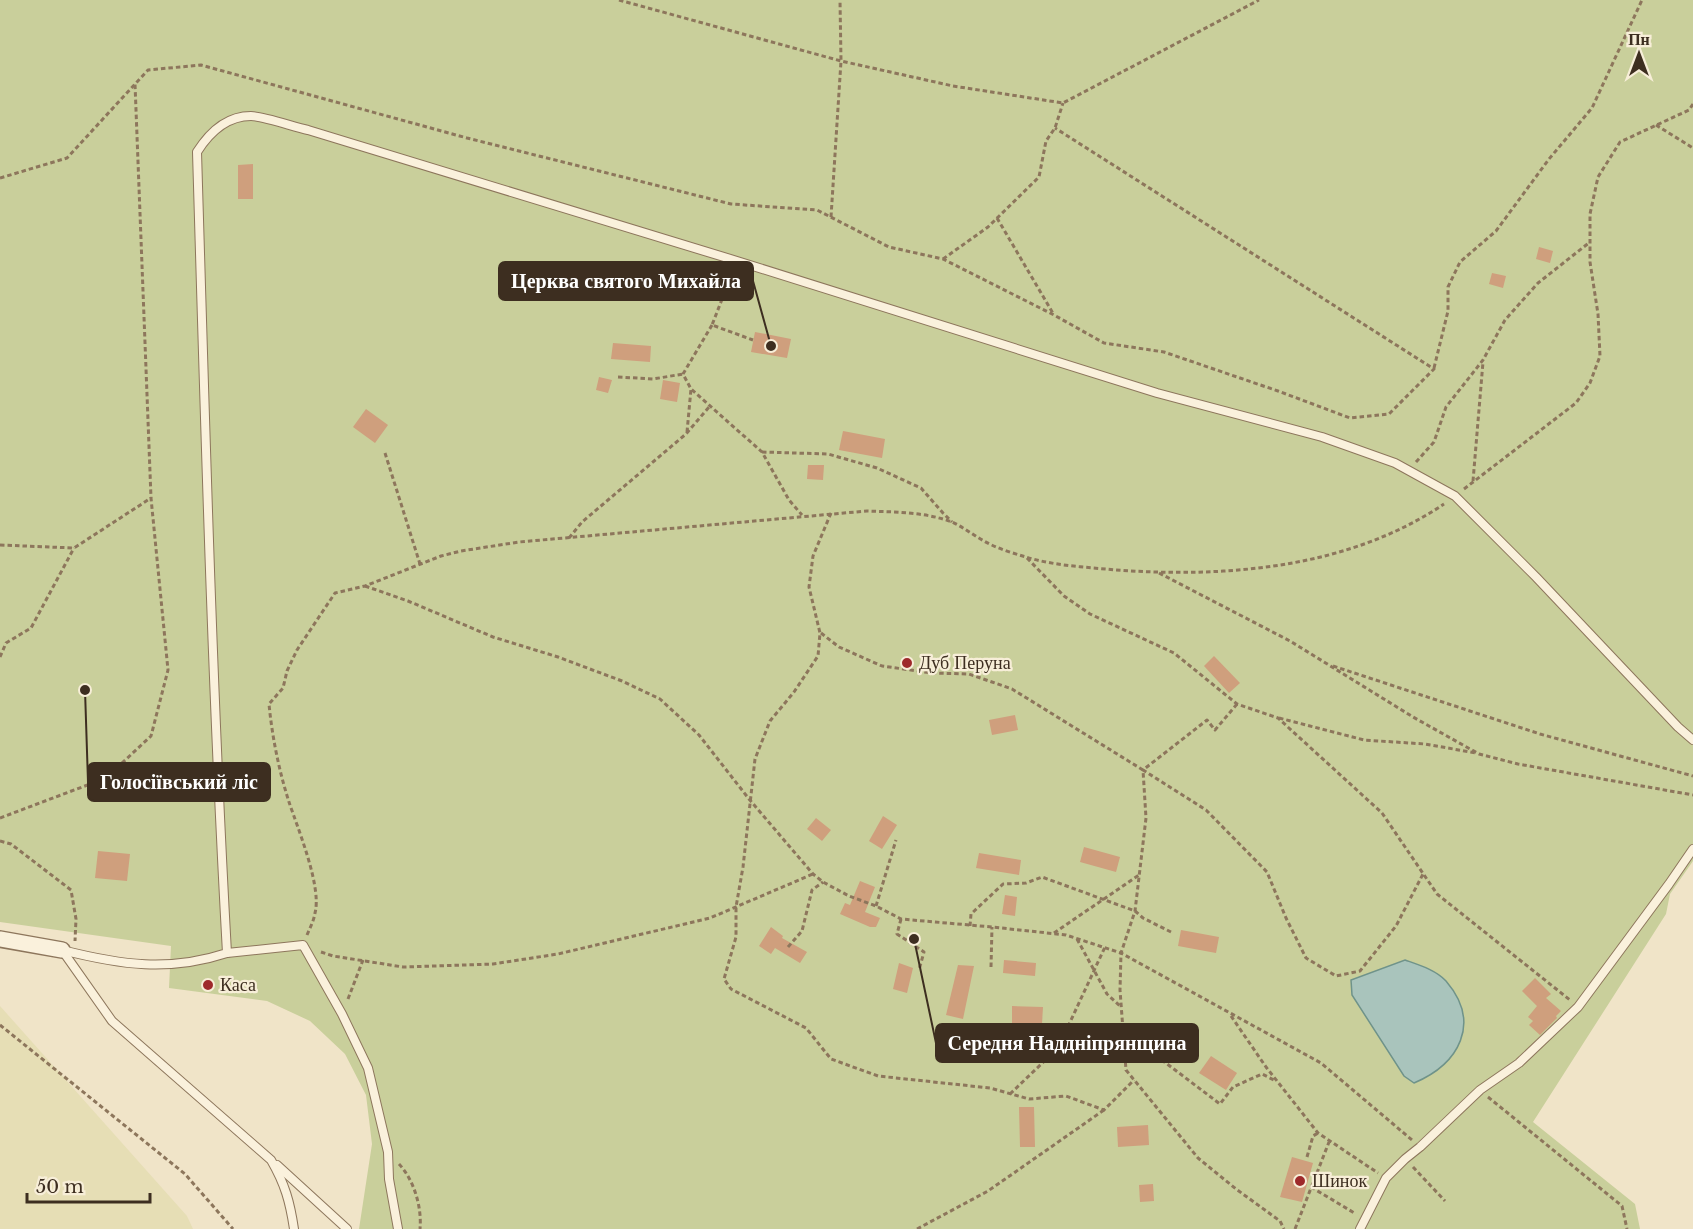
<svg xmlns="http://www.w3.org/2000/svg" width="1693" height="1229" font-family="'Libre Baskerville',serif">
<style>
.farmland{fill:#e6deb5}
.green{fill:#c9cf9b}
.water{fill:#a9c4bc;stroke:#6f938a;stroke-width:1.5}
.building{fill:#cf9f7d}
.lines{fill:none;stroke-linecap:round;stroke-linejoin:round}
.lane-casing{stroke:#8d765c;stroke-width:10}
.street-casing{stroke:#8d765c;stroke-width:18}
.path{stroke:#8d765c;stroke-width:3;stroke-dasharray:4.5 3;stroke-linecap:butt}
.lane{stroke:#faf1dc;stroke-width:8}
.street{stroke:#faf1dc;stroke-width:15}
.poi-dot{fill:#9e2a2b;stroke:#f7eed8;stroke-width:2}
.labels{text-anchor:middle;dominant-baseline:central;stroke-width:4.5;stroke-linejoin:round;paint-order:stroke}
.poi-label{font-size:18px;fill:#3d2e20;stroke:#f7eed8;text-anchor:start}
.leader{fill:none;stroke:#3d2e20;stroke-width:2}
.callout-dot{fill:#3d2e20;stroke:#f7eed8;stroke-width:2}
.callout{fill:#3d2e20;stroke:#3d2e20;stroke-width:2}
.callout-label{font-size:20px;text-anchor:middle;font-weight:bold;fill:#fff}
</style>
<rect width="100%" height="100%" fill="#f0e4c8"/>
<path class="farmland" d="M 0,1006 L 187,1216 L 193,1229 L 0,1229 Z"/>
<path class="green" d="M 0,0 L 1693,0 L 1693,861 L 1670,894 L 1666,914 L 1533,1122 L 1635,1204 L 1640,1229 L 359,1229 L 372,1144 L 366,1095 L 345,1054 L 310,1021 L 267,1001 L 169,988 L 171,946 L 0,922 Z"/>
<path class="water" d="M 1405,960 C 1419,965 1436,970 1446,981 C 1482,1023 1459,1064 1414,1083 L 1404,1076 L 1352,995 L 1351,980 Z"/>
<g class="building">
<path d="M 253,164 L 253,199 L 238,199 L 238,165 Z"/>
<path d="M 1539,247 L 1553,251 L 1550,263 L 1536,259 Z"/>
<path d="M 1492,273 L 1506,276 L 1503,288 L 1489,284 Z"/>
<path d="M 755,332 L 791,339 L 787,358 L 751,352 Z"/>
<path d="M 613,343 L 651,346 L 650,362 L 611,359 Z"/>
<path d="M 599,377 L 612,380 L 608,393 L 596,390 Z"/>
<path d="M 663,380 L 680,383 L 677,402 L 660,399 Z"/>
<path d="M 366,409 L 388,425 L 375,443 L 353,427 Z"/>
<path d="M 843,431 L 885,439 L 882,458 L 839,450 Z"/>
<path d="M 808,465 L 824,465 L 823,480 L 807,479 Z"/>
<path d="M 1214,656 L 1240,683 L 1229,693 L 1204,666 Z"/>
<path d="M 1015,715 L 1018,730 L 992,735 L 989,720 Z"/>
<path d="M 883,816 L 897,825 L 882,849 L 869,841 Z"/>
<path d="M 816,818 L 831,830 L 822,841 L 807,829 Z"/>
<path d="M 1084,847 L 1120,857 L 1116,872 L 1080,862 Z"/>
<path d="M 98,851 L 130,854 L 127,881 L 95,878 Z"/>
<path d="M 979,853 L 1021,860 L 1019,875 L 976,868 Z"/>
<path d="M 860,881 L 875,887 L 865,912 L 880,918 L 876,927 L 870,927 L 840,914 L 845,903 L 850,905 Z"/>
<path d="M 1005,895 L 1017,897 L 1015,916 L 1002,914 Z"/>
<path d="M 771,927 L 783,936 L 782,938 L 807,952 L 800,963 L 775,948 L 771,954 L 759,946 Z"/>
<path d="M 1181,930 L 1219,937 L 1216,953 L 1178,946 Z"/>
<path d="M 1004,960 L 1036,963 L 1035,976 L 1003,973 Z"/>
<path d="M 899,963 L 913,968 L 907,993 L 893,989 Z"/>
<path d="M 958,965 L 974,966 L 963,1019 L 946,1015 Z"/>
<path d="M 1535,978 L 1551,994 L 1546,998 L 1561,1011 L 1556,1016 L 1557,1018 L 1540,1035 L 1529,1025 L 1533,1021 L 1528,1017 L 1537,1006 L 1522,991 Z"/>
<path d="M 1012,1006 L 1043,1007 L 1042,1024 L 1012,1023 Z"/>
<path d="M 1211,1056 L 1237,1073 L 1226,1090 L 1199,1073 Z"/>
<path d="M 1019,1107 L 1034,1107 L 1035,1147 L 1020,1147 Z"/>
<path d="M 1148,1125 L 1149,1145 L 1118,1147 L 1117,1127 Z"/>
<path d="M 1292,1157 L 1313,1163 L 1302,1202 L 1280,1197 Z"/>
<path d="M 1153,1184 L 1154,1201 L 1140,1202 L 1139,1185 Z"/>
</g>
<g class="lines">
<g class="lane-casing">
<g id="lane">
<path d="M 62,950 C 121,965 169,972 227,953 C 212,686 205,419 197,152 C 209,133 227,116 251,116 C 263,116 294,127 308,130 L 737,261 L 1157,393 L 1322,437 L 1395,463 L 1455,496 L 1536,577 L 1678,727 L 1693,740"/>
<path d="M 62,950 L 112,1021 L 271,1160 C 285,1184 290,1202 294,1229"/>
<path d="M 227,953 L 303,945 L 342,1014 L 368,1068 L 388,1152 L 389,1179 L 398,1229"/>
<path d="M 277,1165 L 347,1229"/>
<path d="M 1360,1229 L 1386,1178 L 1405,1159 L 1420,1147 L 1480,1090 L 1519,1063 L 1578,1007 L 1669,884 L 1693,849"/>
</g>
</g>
<g class="street-casing">
<path id="street" d="M 0,939 L 62,950"/>
</g>
<g class="path">
<path d="M 619,0 L 841,61 L 953,86 L 1063,103 L 1259,0"/>
<path d="M 1656,125 L 1693,148"/>
<path d="M 0,178 L 67,158 L 148,70 L 201,65 L 467,138 L 731,204 L 817,210 L 889,247 L 943,259 L 1054,315 L 1104,343 L 1164,352 L 1278,391 L 1350,418 L 1389,414 L 1434,369 L 1055,128"/>
<path d="M 831,217 L 841,61 L 840,0"/>
<path d="M 997,218 L 1054,315"/>
<path d="M 943,259 L 988,227 L 1039,177 L 1046,141 L 1055,128 L 1063,103"/>
<path d="M 733,271 L 712,325 L 753,340"/>
<path d="M 712,325 L 683,374 L 691,389 L 762,452 L 789,500 L 802,515"/>
<path d="M 1434,368 L 1448,311 L 1448,287 L 1460,262 L 1496,231 L 1549,159 L 1592,108 L 1642,0"/>
<path d="M 618,377 L 653,379 L 683,374"/>
<path d="M 687,432 L 691,389"/>
<path d="M 762,452 L 828,454 L 877,468 L 921,488 L 943,513 L 952,522"/>
<path d="M 385,453 L 420,564"/>
<path d="M 1416,462 L 1434,442 L 1446,407 L 1483,360 L 1505,320 L 1538,283 L 1590,242"/>
<path d="M 1473,481 L 1483,362"/>
<path d="M 1464,489 L 1576,403 L 1590,383 L 1600,356 L 1598,314 L 1590,262 L 1590,214 L 1598,177 L 1620,142 L 1689,110 L 1693,104"/>
<path d="M 831,513 L 813,556 L 809,587 L 820,633 L 818,656 L 794,692 L 770,721 L 755,759 L 743,867 L 736,907 L 736,937 L 724,979 L 731,989 L 806,1028 L 831,1059 L 878,1076 L 990,1088 L 1029,1099 L 1066,1096 L 1104,1110 L 1134,1080"/>
<path d="M 569,538 L 582,522 L 686,434 L 709,407"/>
<path d="M 0,545 L 74,548 L 151,498"/>
<path d="M 1027,558 L 1064,596 L 1090,614 L 1174,653 L 1237,704 L 1278,718 L 1382,813 L 1437,894 L 1570,1000"/>
<path d="M 1159,573 L 1290,641 L 1413,717 L 1479,754 L 1518,764 L 1693,795"/>
<path d="M 365,586 L 408,601 L 493,637 L 558,657 L 622,681 L 660,699 L 699,735 L 749,799 L 813,874 L 823,882 L 849,896 L 876,906 L 901,919 L 992,927 L 1066,935 L 1121,953 L 1321,1063 L 1412,1140"/>
<path d="M 821,633 L 839,647 L 882,666 L 932,673 L 969,674 L 1012,689 L 1143,770 L 1146,818 L 1135,911 L 1121,953 L 1120,990 L 1126,1070 L 1198,1158 L 1236,1189 L 1280,1221 L 1284,1229"/>
<path d="M 0,657 L 6,643 L 31,628 L 74,548"/>
<path d="M 1333,666 L 1540,734 L 1693,776"/>
<path d="M 1237,704 L 1215,730 L 1207,720 L 1143,770 L 1206,810 L 1267,872 L 1286,918 L 1306,958 L 1336,976 L 1360,971 L 1396,926 L 1423,874"/>
<path d="M 1279,718 L 1364,740 L 1425,744 L 1476,753"/>
<path d="M 0,818 L 106,778 L 151,736 L 168,670 L 151,498 L 135,84"/>
<path d="M 0,841 L 11,844 L 71,890 L 76,919 L 75,941"/>
<path d="M 876,906 L 896,840"/>
<path d="M 901,919 L 897,934 L 924,952 L 919,970"/>
<path d="M 970,926 L 971,914 L 1003,884 L 1026,883 L 1042,877 L 1135,911 L 1143,918 L 1171,932"/>
<path d="M 1054,933 L 1139,875"/>
<path d="M 307,935 C 310,928 314,920 315,913 C 322,887 298,829 289,802 C 279,771 272,736 269,704 L 283,688 L 287,671 L 297,650 L 335,593 L 365,586 L 441,556 L 461,551 L 519,542 L 867,511 C 896,512 925,512 952,522 C 963,527 973,535 984,541 C 996,548 1012,553 1026,557 C 1055,566 1086,567 1116,570 C 1228,578 1349,568 1444,504"/>
<path d="M 1077,939 L 1107,994 L 1120,1006"/>
<path d="M 788,947 L 802,931 L 812,890 L 823,882"/>
<path d="M 321,952 L 333,956 L 403,967 L 493,964 L 558,954 L 710,918 L 813,874"/>
<path d="M 991,967 L 992,927"/>
<path d="M 348,999 L 363,960"/>
<path d="M 1231,1016 L 1266,1067 L 1318,1133 L 1378,1173"/>
<path d="M 0,1025 L 185,1174 L 233,1229"/>
<path d="M 1124,1035 L 1150,1051 L 1220,1104 L 1233,1087 L 1262,1074 L 1276,1081"/>
<path d="M 1010,1094 L 1058,1048 L 1105,947"/>
<path d="M 1488,1097 L 1622,1206 L 1627,1229"/>
<path d="M 1307,1157 L 1313,1136 L 1318,1133"/>
<path d="M 399,1164 C 414,1180 422,1207 420,1229"/>
<path d="M 1413,1167 L 1445,1201"/>
<path d="M 1311,1187 L 1356,1214"/>
<path d="M 917,1229 L 988,1191 L 1104,1110"/>
<path d="M 1295,1229 L 1329,1142"/>
</g>
<use href="#lane" class="lane"/>
<use href="#street" class="street"/>
</g>
<g class="poi-dot">
<circle cx="907" cy="663" r="6"/>
<circle cx="208" cy="985" r="6"/>
<circle cx="1300" cy="1181" r="6"/>
</g>
<g class="labels">
<g class="poi-label">
<text x="919" y="663">Дуб Перуна</text>
<text x="220" y="985">Каса</text>
<text x="1312" y="1181">Шинок</text>
</g>
</g>
<path class="leader" d="M771 346L753 281M85 690L88 782M914 939L936 1043"/>
<g class="callout-dot">
<circle cx="771" cy="346" r="6"/>
<circle cx="85" cy="690" r="6"/>
<circle cx="914" cy="939" r="6"/>
</g>
<g class="callout">
<rect x="499" y="262" width="254" height="38" rx="6"/>
<rect x="88" y="763" width="182" height="38" rx="6"/>
<rect x="936" y="1024" width="262" height="38" rx="6"/>
</g>
<g class="callout-label">
<text x="626" y="288">Церква святого Михайла</text>
<text x="179" y="789">Голосіївський ліс</text>
<text x="1067" y="1050">Середня Наддніпрянщина</text>
</g>
<g transform="translate(1639 54)" stroke="#f7eed8" stroke-width="4.5" paint-order="stroke">
<path d="M0-4.5L10 22L0 15L-10 22Z" fill="#3d2e20"/>
<text y="-9" font-size="16" font-weight="bold" text-anchor="middle" fill="#3d2e20">Пн</text>
</g>
<path d="M27 1193v9h123v-9" fill="none" stroke="#3d2e20" stroke-width="3"/>
<text x="36" y="1193" font-size="18" fill="#3d2e20" stroke="#f7eed8" stroke-width="4.5" paint-order="stroke">50 m</text>
</svg>
